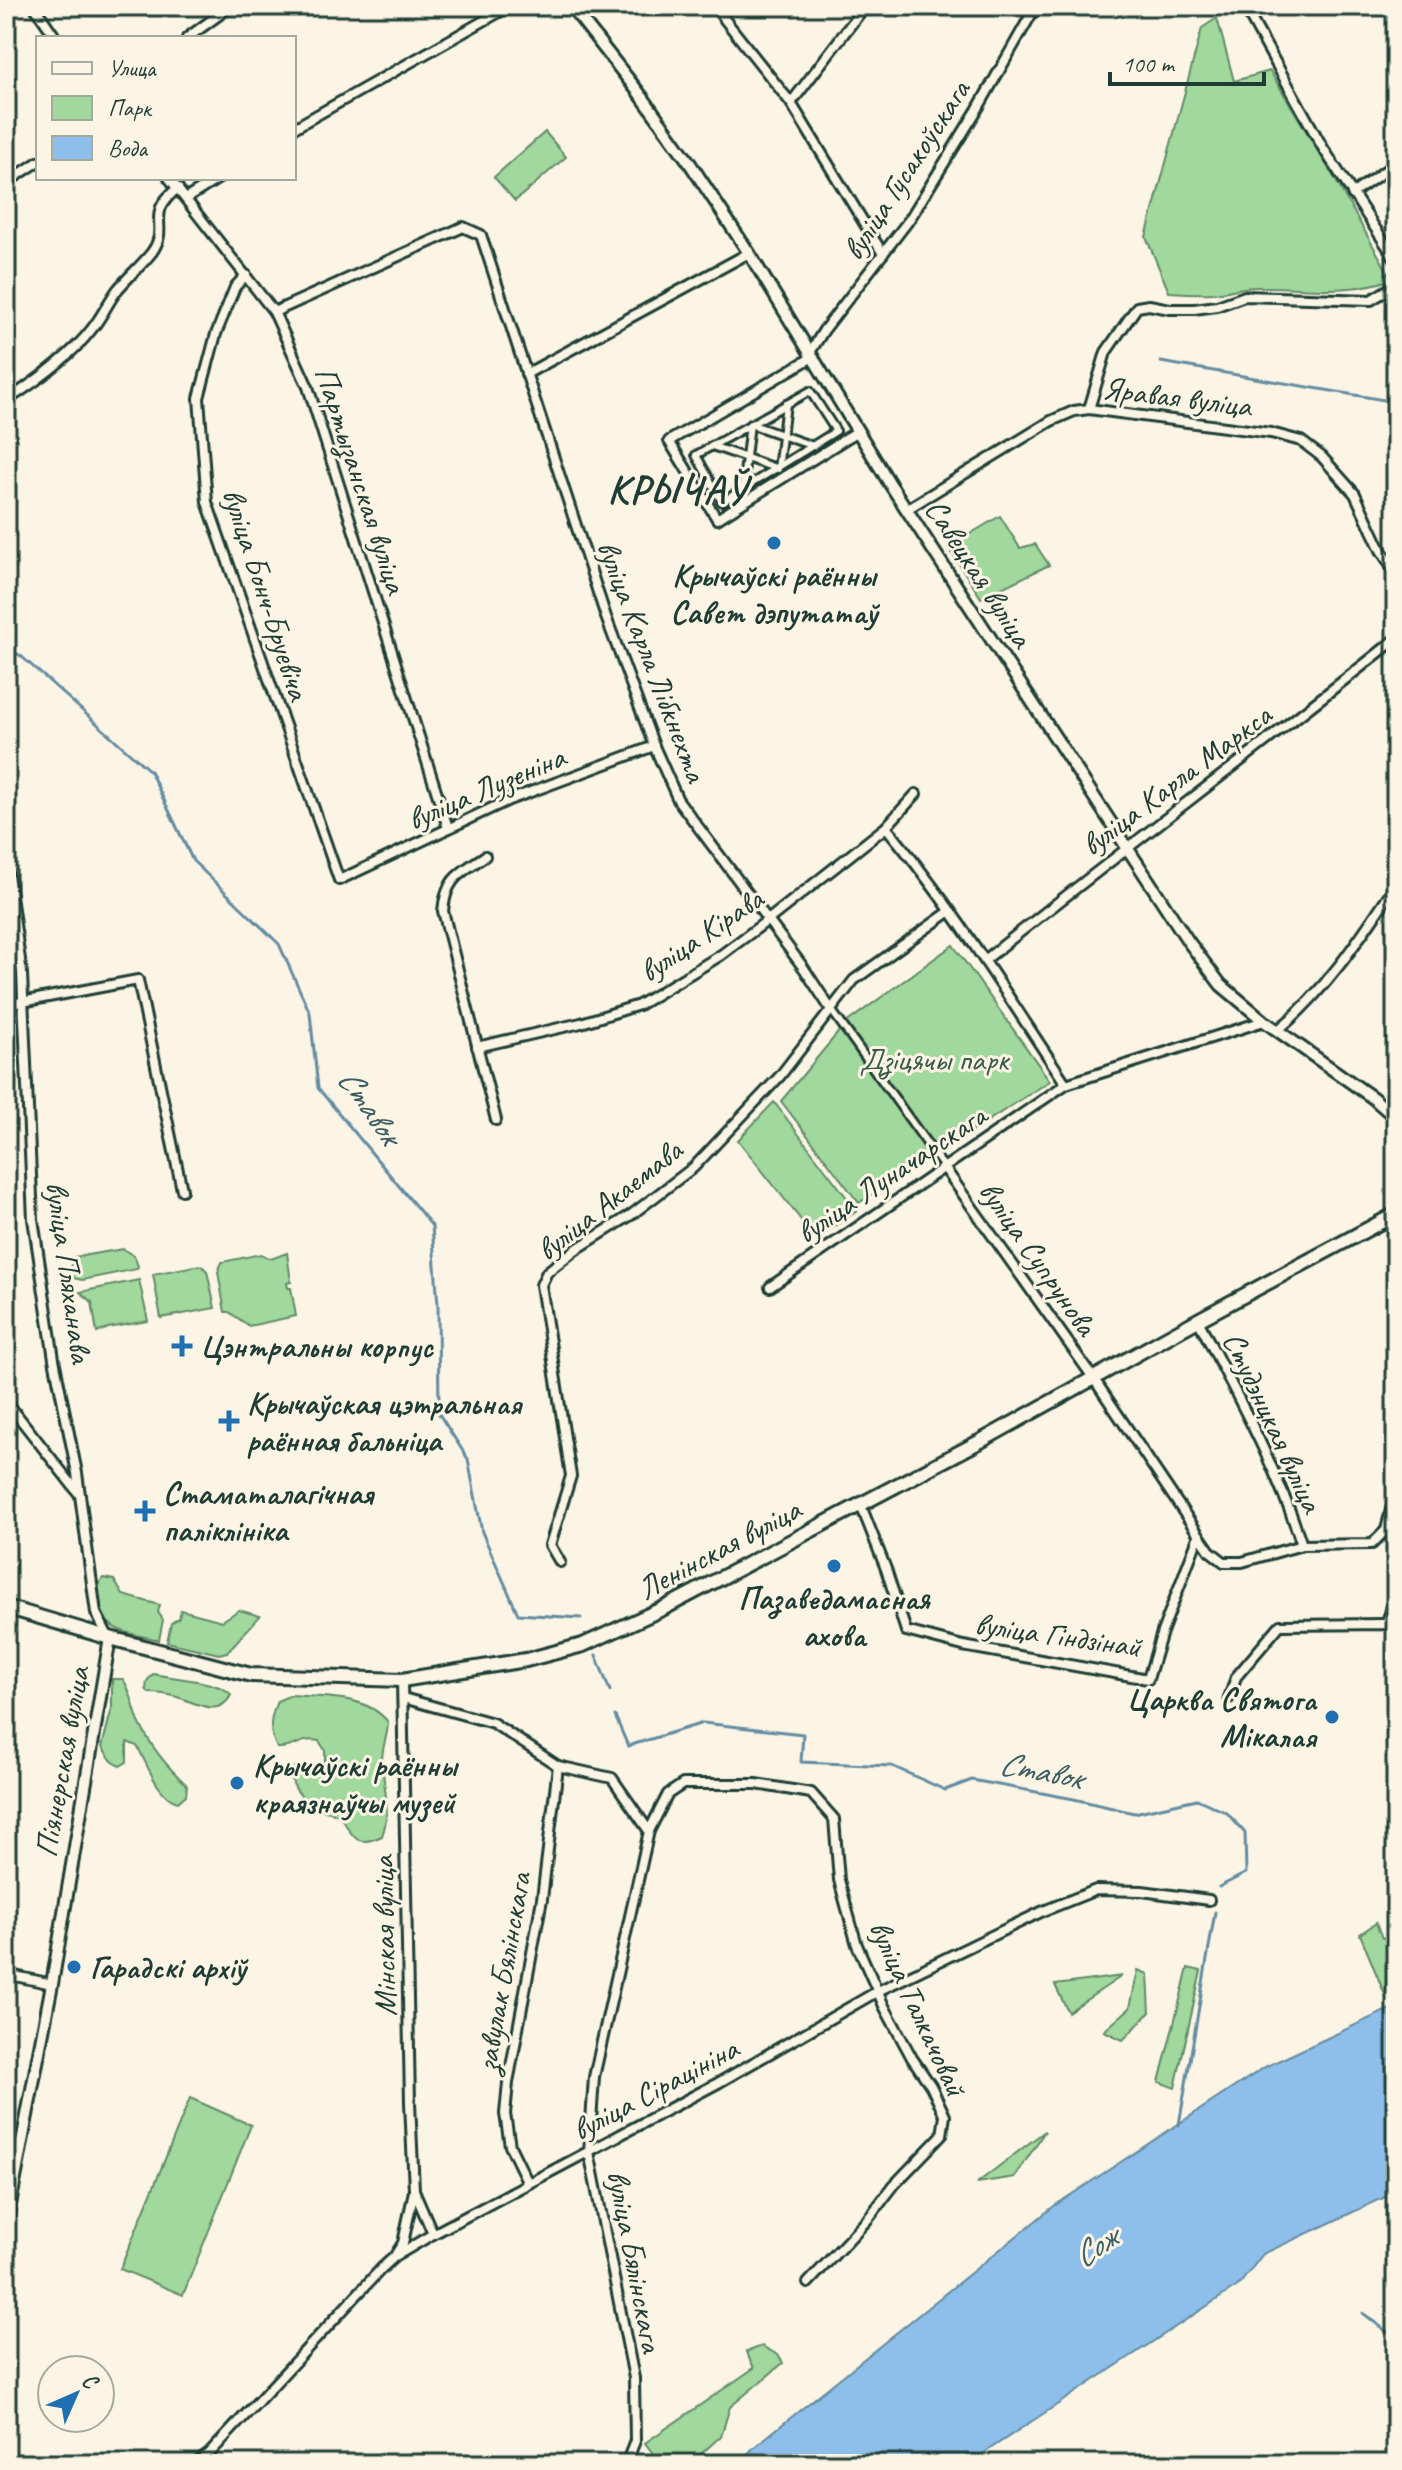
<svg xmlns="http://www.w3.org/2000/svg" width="1402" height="2470" font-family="Caveat,sans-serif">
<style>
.green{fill:#a1d89d;stroke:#608a68;stroke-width:2}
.water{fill:#8ebfea;stroke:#628ba1;stroke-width:2}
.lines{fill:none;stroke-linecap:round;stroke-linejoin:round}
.stream{stroke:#628ba1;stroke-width:3}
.pedestrian-casing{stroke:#1f3d34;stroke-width:12}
.minor-casing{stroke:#1f3d34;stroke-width:14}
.tertiary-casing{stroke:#1f3d34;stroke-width:16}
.secondary-casing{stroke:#1f3d34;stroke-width:18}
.pedestrian{stroke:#fcf5e5;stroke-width:6}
.minor{stroke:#fcf5e5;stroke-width:8}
.tertiary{stroke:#fcf5e5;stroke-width:10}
.secondary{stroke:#fcf5e5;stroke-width:12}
.poi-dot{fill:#1f6fb2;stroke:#fcf5e5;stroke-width:3}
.labels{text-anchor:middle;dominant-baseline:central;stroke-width:6;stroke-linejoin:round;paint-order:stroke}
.street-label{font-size:32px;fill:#1f3d34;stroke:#fcf5e5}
.poi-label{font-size:32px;font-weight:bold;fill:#1f3d34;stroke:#fcf5e5;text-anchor:start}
.park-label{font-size:32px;fill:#395c49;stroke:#fcf5e5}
.water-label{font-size:34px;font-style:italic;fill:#3b5e62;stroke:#fcf5e5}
.district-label{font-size:40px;font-weight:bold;letter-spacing:2px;fill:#1f3d34;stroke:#fcf5e5}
</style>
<rect width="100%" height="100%" fill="#fcf5e5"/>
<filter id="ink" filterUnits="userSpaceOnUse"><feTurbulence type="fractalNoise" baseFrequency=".0125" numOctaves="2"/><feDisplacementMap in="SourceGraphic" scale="16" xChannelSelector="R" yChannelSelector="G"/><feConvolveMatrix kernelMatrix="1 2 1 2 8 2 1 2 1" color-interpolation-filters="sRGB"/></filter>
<g filter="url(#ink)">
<g class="green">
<path d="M 1217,18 L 1234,81 L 1270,71 L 1331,172 L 1392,279 C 1345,296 1304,286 1256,287 C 1241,287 1228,292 1213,293 C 1199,294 1184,293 1169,292 L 1146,237 L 1202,28 Z"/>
<path d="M 545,132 L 566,157 L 515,201 L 494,177 Z"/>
<path d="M 1000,516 L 1020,548 L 1035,544 L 1049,565 L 981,598 L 948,547 Z"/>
<path d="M 953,945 L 1050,1081 L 859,1203 L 781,1101 L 846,1023 Z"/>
<path d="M 774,1102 L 857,1211 L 816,1239 L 738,1140 Z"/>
<path d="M 123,1249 L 134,1256 L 138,1266 L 137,1269 L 82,1280 L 73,1278 L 71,1267 L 75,1257 Z"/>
<path d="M 287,1253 L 291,1282 L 287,1283 L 288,1288 L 291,1288 L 296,1316 L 249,1326 L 229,1312 L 225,1312 L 218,1272 L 222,1262 L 261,1254 L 271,1259 Z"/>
<path d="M 195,1266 L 202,1266 L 207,1271 L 215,1308 L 161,1318 L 153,1274 Z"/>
<path d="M 139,1280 L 148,1321 L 108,1328 L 97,1333 L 92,1302 L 80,1292 Z"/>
<path d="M 103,1578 L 114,1580 L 123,1595 L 160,1605 L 158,1612 L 163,1620 L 159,1640 C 132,1633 103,1634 99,1602 C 98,1592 96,1586 103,1578 Z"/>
<path d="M 181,1610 L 222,1621 L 239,1610 L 260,1616 L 227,1652 L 219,1654 L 167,1642 L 171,1623 L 179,1618 Z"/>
<path d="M 153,1674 C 172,1678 222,1681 231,1695 C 219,1719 195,1702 177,1697 C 167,1694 159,1693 149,1693 L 146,1689 L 147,1681 Z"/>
<path d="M 112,1679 L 123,1679 C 132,1693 133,1707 139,1722 C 150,1745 168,1768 187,1785 L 186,1795 L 178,1802 C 158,1798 147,1763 137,1746 L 127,1742 L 127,1762 L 120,1766 L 112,1761 L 102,1747 L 112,1708 Z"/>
<path d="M 291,1695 C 324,1698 366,1694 388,1722 C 388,1736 382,1746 382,1760 C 383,1787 392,1809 382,1836 C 348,1852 353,1825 336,1814 C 332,1812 327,1812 323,1810 C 306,1803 293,1792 290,1773 L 295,1767 L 316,1767 L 325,1761 L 325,1750 L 319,1741 C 299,1737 297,1749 277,1748 C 268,1730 270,1719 277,1701 Z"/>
<path d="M 1376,1923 L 1382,1938 L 1396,1936 L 1396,1991 L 1385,1995 L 1360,1934 Z"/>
<path d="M 1188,1968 L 1201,1971 L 1175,2088 L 1159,2082 Z"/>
<path d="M 1138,1970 L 1148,1974 L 1150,2012 L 1123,2040 L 1104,2031 L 1130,2008 Z"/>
<path d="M 1122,1976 L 1068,2012 L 1055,1985 Z"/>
<path d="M 190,2098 L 251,2125 L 183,2295 L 120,2269 Z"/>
<path d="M 1045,2131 L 1015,2177 L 977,2183 Z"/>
<path d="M 762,2346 L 778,2355 L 783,2363 L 730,2407 L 721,2436 L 690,2464 L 661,2464 L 645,2443 L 754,2368 L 746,2352 Z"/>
</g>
<path class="water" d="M 1396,2006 L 1396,2192 L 1263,2254 L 1239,2285 L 967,2464 L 739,2464 L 753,2448 L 1054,2206 L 1265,2067 Z"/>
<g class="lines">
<g class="stream">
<path d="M 1161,362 L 1396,402"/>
<path d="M 6,648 L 21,656 L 150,771 L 193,861 L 279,944 L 310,1013 L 318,1088 L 432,1226 L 438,1305 L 439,1414 L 468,1459 L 482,1532 L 518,1614 L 581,1618"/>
<path d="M 596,1655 L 610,1691"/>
<path d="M 615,1716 L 628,1746 L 703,1723 L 803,1734 L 801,1762 L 892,1766 L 945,1790 L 972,1780 L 1074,1799 L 1134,1813 L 1197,1799 L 1227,1813 L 1245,1833 L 1246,1873 L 1219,1887"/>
<path d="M 1179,2125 L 1215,1912"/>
<path d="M 1363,2313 L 1396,2339"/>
</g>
<g class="pedestrian-casing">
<g id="pedestrian">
<path d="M 810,391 L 836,431 L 722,502 L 696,455 Z"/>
<path d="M 712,446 L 778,469 L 786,404"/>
<path d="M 742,490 L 750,424 L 813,446"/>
<path d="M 830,1008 L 943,1166"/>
</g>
</g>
<g class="minor-casing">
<g id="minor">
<path d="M 34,6 L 56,38"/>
<path d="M 714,6 L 791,103 L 883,254"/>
<path d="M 1244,6 L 1323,148 L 1396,260"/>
<path d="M 187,38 L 231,6"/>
<path d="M 791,103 L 865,6"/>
<path d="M 294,128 L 510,6"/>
<path d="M 169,178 L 274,312 L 308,387 L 448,828"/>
<path d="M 6,183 L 38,162"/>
<path d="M 1352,194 L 1396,163"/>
<path d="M 187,198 L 219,178"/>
<path d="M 246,275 L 235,287 L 216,334 L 199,398 L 207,502 L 339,880 L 509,800 L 654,746"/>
<path d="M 274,312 L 463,227 L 481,235 L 606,617 L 654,746 L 678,800 L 803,967 L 830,1008"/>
<path d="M 809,354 L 824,330 L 909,220 L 977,110 L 1036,6"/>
<path d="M 811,358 L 669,441 L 717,519 L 858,431"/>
<path d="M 526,374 L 749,253"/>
<path d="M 6,401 C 32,384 72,355 91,330 C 102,317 108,302 118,289 C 129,276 142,265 152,252 C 171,225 143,215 178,188"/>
<path d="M 1089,409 L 1106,352 L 1137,307 L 1149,305 L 1170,309 L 1194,309 L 1217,306 L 1245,296 L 1371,300 L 1389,289 L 1396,290"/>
<path d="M 907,509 L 1051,421 L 1074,411 L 1089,409 L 1271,433 L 1301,441 L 1322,457 L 1355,494 L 1381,550 L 1396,574"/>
<path d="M 886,827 C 953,907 1008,997 1066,1084"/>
<path d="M 485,856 C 459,874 446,878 443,911 L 496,1120"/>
<path d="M 6,860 L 22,974 L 33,1219 L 54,1359 L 77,1473 L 96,1613 L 109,1638"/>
<path d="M 985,960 C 1121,851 1260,748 1396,639"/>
<path d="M 6,1005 L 138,980 L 182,1190"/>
<path d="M 1278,1030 C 1326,991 1362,935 1396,884"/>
<path d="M 477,1047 L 581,1023 L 639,1005 L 721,955 L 768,920 L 886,827 L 916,794"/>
<path d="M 943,1166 L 1094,1379 L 1199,1535"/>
<path d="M 770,1287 L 1066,1084 L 1264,1021"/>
<path d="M 1198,1320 C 1236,1394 1276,1465 1302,1545"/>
<path d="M 6,1401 L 80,1495"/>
<path d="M 860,1503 L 886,1569 L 906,1631 L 963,1646 L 1148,1679 L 1162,1632 L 1199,1535 L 1210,1551 L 1224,1562 L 1242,1562 L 1302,1545 L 1372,1544 L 1386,1530 L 1396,1489"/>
<path d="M 560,1562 L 550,1545 L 571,1476 L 541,1285 L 547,1272 L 575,1250 L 631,1215 L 694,1167 L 780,1076 L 854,980 L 949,912"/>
<path d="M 1386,1624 L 1395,1600 L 1396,1590"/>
<path d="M 402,1680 L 410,2103 L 414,2190 L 433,2234"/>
<path d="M 403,1698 L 493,1723 L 558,1766 L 612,1778 L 649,1831"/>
<path d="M 1229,1698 L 1236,1677 L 1280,1625 L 1386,1624 L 1396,1628"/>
<path d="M 6,1974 L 52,1984"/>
<path d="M 528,2183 L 510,2146 L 505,2114 L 508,2083 L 542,1899 L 558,1766"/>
<path d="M 396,2254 L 403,2243 L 414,2191"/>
<path d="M 6,2462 L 20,2464"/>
<path d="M 195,2464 L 209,2454 L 381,2269 L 394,2257 L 433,2234 L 718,2083 L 878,1991 L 1041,1912 L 1096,1890 L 1142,1891 L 1209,1900"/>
<path d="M 626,2464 L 635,2441 L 634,2378 L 589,2152 L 594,2077 L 649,1831 L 668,1794 L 683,1784 L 756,1784 L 811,1793 L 834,1819 L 839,1880 L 857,1945 L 884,2006 L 912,2058 L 931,2086 L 945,2116 L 942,2135 L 894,2185 L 868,2219 L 808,2283"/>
</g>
</g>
<g class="tertiary-casing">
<g id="tertiary">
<path d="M 571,6 L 643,98 L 689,162 L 749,253 L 890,484 L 1188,941 L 1221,985 L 1264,1021 L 1373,1098 L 1396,1118"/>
<path d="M 6,2226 L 52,1984 L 110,1638"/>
</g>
</g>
<g class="secondary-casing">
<path id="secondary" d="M 6,1607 L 110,1638 L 251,1675 L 402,1680 L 526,1660 L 583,1645 L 664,1608 L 979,1442 L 1198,1320 L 1396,1214"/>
</g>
<use href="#pedestrian" class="pedestrian"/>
<use href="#minor" class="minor"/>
<use href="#tertiary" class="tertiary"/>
<use href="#secondary" class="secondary"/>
</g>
</g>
<g class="poi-dot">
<circle cx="774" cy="543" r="8"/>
<path d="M178 1334h8v8h8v8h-8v8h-8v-8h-8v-8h8z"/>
<path d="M225 1409h8v8h8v8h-8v8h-8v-8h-8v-8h8z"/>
<path d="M141 1499h8v8h8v8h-8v8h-8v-8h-8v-8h8z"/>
<circle cx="834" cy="1566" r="8"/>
<circle cx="1332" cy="1717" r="8"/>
<circle cx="237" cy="1783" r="8"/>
<circle cx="74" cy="1967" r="8"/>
</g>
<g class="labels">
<g class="street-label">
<text transform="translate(906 170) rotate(-57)">вуліца Гусакоўскага</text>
<text transform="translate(1177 397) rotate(7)">Яравая вуліца</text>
<text transform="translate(361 480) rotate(72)">Партызанская вуліца</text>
<text transform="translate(979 573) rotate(57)">Савецкая вуліца</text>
<text transform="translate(266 594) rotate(72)">вуліца Бонч-Бруевіча</text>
<text transform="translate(652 661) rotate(69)">вуліца Карла Лібкнехта</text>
<text transform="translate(1176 780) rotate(-37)">вуліца Карла Маркса</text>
<text transform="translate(486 788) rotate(-23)">вуліца Лузеніна</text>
<text transform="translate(701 935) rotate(-34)">вуліца Кірава</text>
<text transform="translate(891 1174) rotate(-34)">вуліца Луначарскага</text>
<text transform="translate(609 1200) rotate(-38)">вуліца Акаемава</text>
<text transform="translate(1038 1258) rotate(55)">вуліца Супрунова</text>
<text transform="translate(69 1272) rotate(82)">вуліца Пляханава</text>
<text transform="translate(1273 1422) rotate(65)">Студэнцкая вуліца</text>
<text transform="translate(719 1549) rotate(-28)">Ленінская вуліца</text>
<text transform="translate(1058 1635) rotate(8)">вуліца Гіндзінай</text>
<text transform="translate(62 1762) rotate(-80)">Піянерская вуліца</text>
<text transform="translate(384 1936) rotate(-91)">Мінская вуліца</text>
<text transform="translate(503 1972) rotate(-80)">завулак Бялінскага</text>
<text transform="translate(918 2008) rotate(65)">вуліца Талкачовай</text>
<text transform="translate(655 2089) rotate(-28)">вуліца Сірацініна</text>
<text transform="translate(635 2261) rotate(79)">вуліца Бялінскага</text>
</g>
<g class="poi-label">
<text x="774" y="575" text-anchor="middle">Крычаўскі раённы<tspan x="774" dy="37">Савет дэпутатаў</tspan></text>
<text x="200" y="1346">Цэнтральны корпус</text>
<text x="247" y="1403">Крычаўская цэтральная<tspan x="247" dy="37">раённая бальніца</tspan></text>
<text x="163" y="1493">Стаматалагічная<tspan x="163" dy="37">паліклініка</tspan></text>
<text x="834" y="1598" text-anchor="middle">Пазаведамасная<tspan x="834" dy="37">ахова</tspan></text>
<text x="1316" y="1699" text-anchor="end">Царква Святога<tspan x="1316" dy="37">Мікалая</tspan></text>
<text x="253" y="1765">Крычаўскі раённы<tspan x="253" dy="37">краязнаўчы музей</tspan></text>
<text x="90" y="1967">Гарадскі архіў</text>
</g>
<g class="park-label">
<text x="934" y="1059">Дзіцячы парк</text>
</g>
<g class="water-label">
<text transform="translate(370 1106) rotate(55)">Ставок</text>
<text transform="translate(1041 1770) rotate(11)">Ставок</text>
<text transform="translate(1095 2246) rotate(-35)">Сож</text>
</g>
<g class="district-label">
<text x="678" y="490">КРЫЧАЎ</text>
</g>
</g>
<rect width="1402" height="2470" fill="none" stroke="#fcf5e5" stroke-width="32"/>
<rect x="16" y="16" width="1370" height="2438" fill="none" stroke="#1f3d34" stroke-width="3" filter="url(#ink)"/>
<rect x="36" y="36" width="260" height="144" fill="#fcf5e5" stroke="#a4ab9e" stroke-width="2"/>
<rect x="52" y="62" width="40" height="12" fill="#fcf5e5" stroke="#a4ab9e" stroke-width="2"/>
<text x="108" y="76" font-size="24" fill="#1f3d34">Улица</text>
<rect x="52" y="96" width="40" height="24" fill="#a1d89d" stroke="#a4ab9e" stroke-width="2"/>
<text x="108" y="116" font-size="24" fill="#1f3d34">Парк</text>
<rect x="52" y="136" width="40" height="24" fill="#8ebfea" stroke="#a4ab9e" stroke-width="2"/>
<text x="108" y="156" font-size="24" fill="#1f3d34">Вода</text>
<g transform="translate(76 2394) rotate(45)"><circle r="38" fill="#fcf5e5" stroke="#a4ab9e" stroke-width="2"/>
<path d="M0-6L14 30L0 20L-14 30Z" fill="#1f6fb2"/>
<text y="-12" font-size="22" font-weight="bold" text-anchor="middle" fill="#1f3d34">С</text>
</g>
<path d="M1110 72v12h154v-12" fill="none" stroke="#1f3d34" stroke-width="4"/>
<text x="1122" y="72" font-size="24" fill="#1f3d34" stroke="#fcf5e5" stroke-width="6" paint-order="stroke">100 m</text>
</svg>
